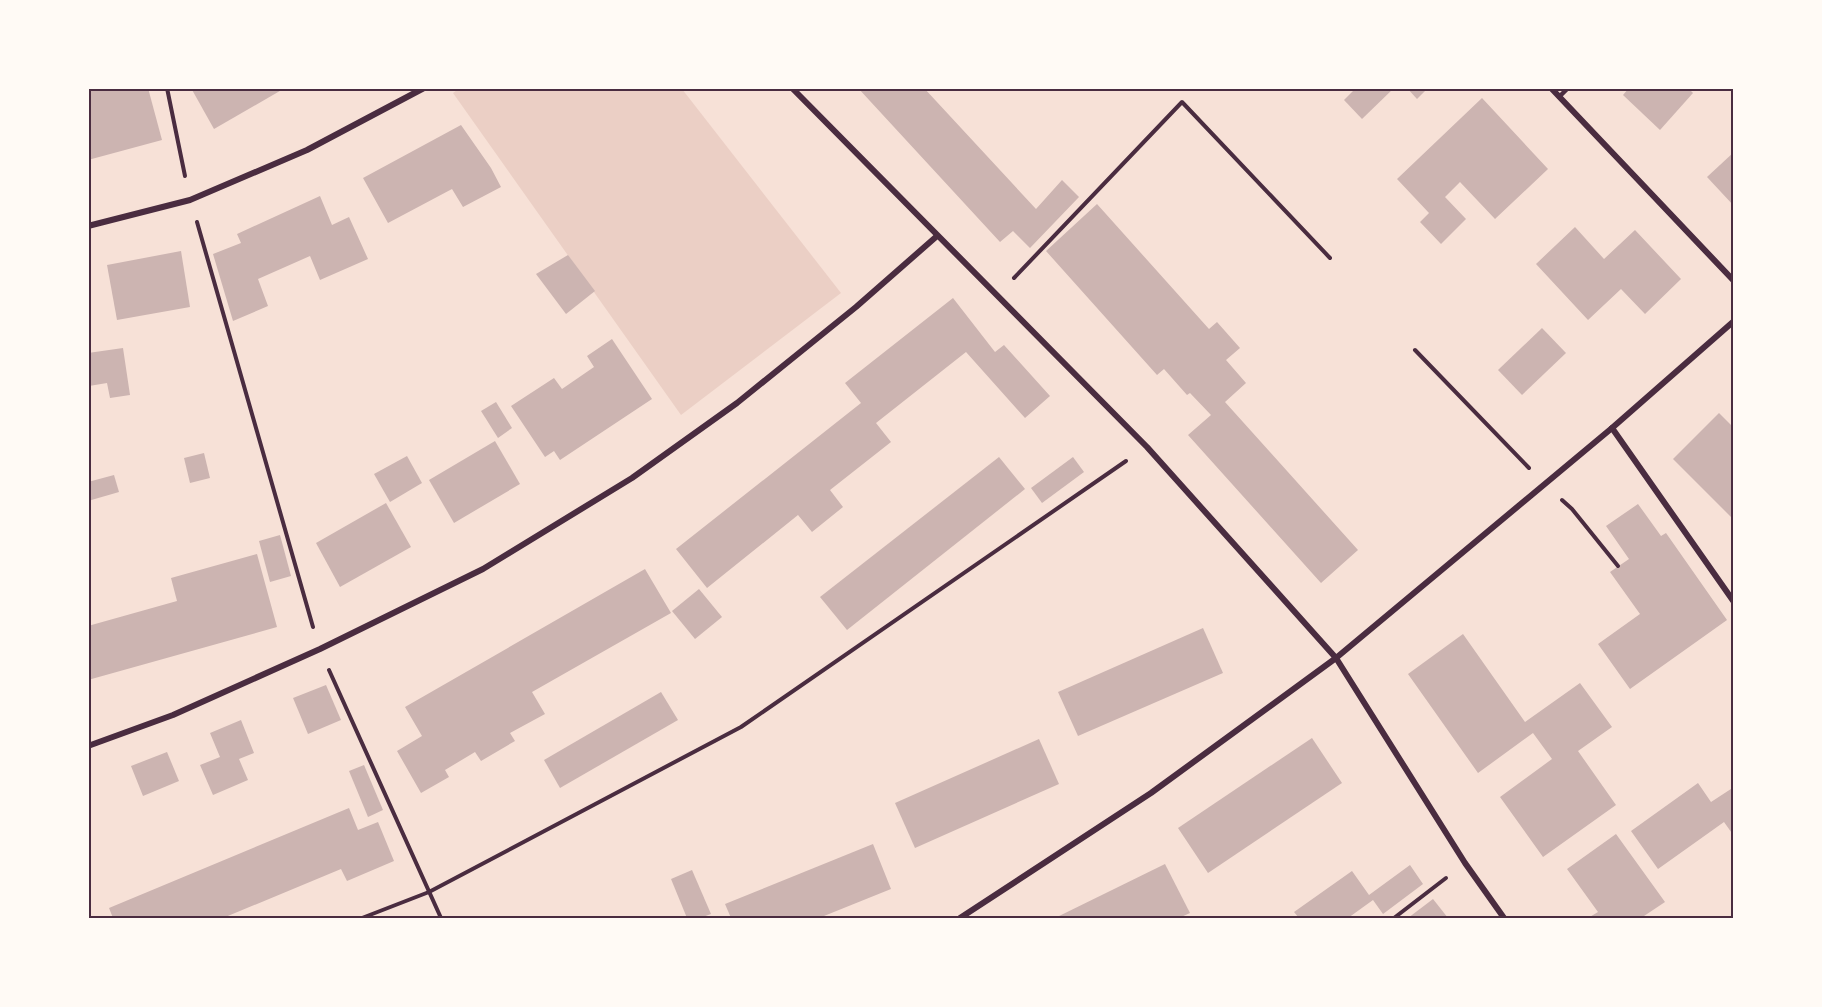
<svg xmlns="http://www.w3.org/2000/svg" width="1822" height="1007" font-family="'PT Sans',sans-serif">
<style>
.green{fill:#ebcfc5}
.building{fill:#ccb4b1}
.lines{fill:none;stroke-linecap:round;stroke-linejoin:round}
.path{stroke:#4a2c40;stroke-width:4}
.service{stroke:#4a2c40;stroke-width:4.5}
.minor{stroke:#4a2c40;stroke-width:6}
.neatline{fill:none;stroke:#4a2c40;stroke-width:2}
</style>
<rect width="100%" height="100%" fill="#f7e1d7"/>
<path class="green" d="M 460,88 L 682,89 L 841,293 L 681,415 L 453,93 Z"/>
<g class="building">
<path d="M 88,88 L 148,88 L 162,140 L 88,160 Z"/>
<path d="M 191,88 L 285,88 L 214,129 Z"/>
<path d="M 858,88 L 924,88 L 1036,209 L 1062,180 L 1079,197 L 1030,248 L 1013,231 L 1000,242 Z"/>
<path d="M 1356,88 L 1394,88 L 1362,119 L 1344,100 Z"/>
<path d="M 1407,88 L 1428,88 L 1417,99 Z"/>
<path d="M 1629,88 L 1688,88 L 1693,93 L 1660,130 L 1623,95 Z"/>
<path d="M 1482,98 L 1548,169 L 1495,219 L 1460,182 L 1445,197 L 1466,219 L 1441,244 L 1420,222 L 1429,213 L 1397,179 Z"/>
<path d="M 461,125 L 491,168 L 501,187 L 463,207 L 452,189 L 388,223 L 363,178 Z"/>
<path d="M 1734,152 L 1734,206 L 1707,177 Z"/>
<path d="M 320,196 L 332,225 L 349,217 L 368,259 L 320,280 L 310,256 L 258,279 L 268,306 L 233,321 L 213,254 L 241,243 L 237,234 Z"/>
<path d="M 1097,204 L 1209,329 L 1217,322 L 1240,348 L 1226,360 L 1246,383 L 1225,402 L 1358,550 L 1321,583 L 1188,435 L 1211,415 L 1190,393 L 1187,395 L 1164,369 L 1157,375 L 1046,251 Z"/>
<path d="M 1575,227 L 1604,259 L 1635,230 L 1681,279 L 1645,314 L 1621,289 L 1588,320 L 1536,264 Z"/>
<path d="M 181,251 L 190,307 L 117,320 L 107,265 Z"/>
<path d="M 568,255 L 595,291 L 566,314 L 536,274 Z"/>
<path d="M 953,298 L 995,352 L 1004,345 L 1050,396 L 1025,418 L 966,352 L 876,423 L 891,442 L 830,490 L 843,507 L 812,532 L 798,515 L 707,588 L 676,549 L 861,403 L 845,383 Z"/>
<path d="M 1542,328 L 1566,353 L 1522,395 L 1498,370 Z"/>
<path d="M 612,339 L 652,399 L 560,460 L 554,451 L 545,457 L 511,406 L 554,378 L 562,389 L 594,367 L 587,356 Z"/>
<path d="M 123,348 L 130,395 L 110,398 L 107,383 L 89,386 L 88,353 Z"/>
<path d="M 496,402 L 512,428 L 498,438 L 481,411 Z"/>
<path d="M 1719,413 L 1734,428 L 1734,520 L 1673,459 Z"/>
<path d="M 495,441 L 520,484 L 454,523 L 429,480 Z"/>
<path d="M 204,453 L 210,478 L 190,483 L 184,458 Z"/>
<path d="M 407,456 L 422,483 L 390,502 L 374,474 Z"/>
<path d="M 999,457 L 1025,489 L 847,630 L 820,597 Z"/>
<path d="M 1073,457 L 1084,472 L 1042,503 L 1031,488 Z"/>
<path d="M 114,475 L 119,492 L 88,501 L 88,482 Z"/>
<path d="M 386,503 L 411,547 L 340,587 L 316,543 Z"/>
<path d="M 1638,504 L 1661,536 L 1666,533 L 1727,620 L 1630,689 L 1598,644 L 1640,614 L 1610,572 L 1629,559 L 1606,526 Z"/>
<path d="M 280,535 L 291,576 L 270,582 L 259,541 Z"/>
<path d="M 257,554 L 277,627 L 88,680 L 88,626 L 177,601 L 171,578 Z"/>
<path d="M 645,569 L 671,613 L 532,692 L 545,714 L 510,733 L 515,741 L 481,761 L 475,752 L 445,770 L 449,777 L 421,793 L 397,751 L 422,736 L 405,707 Z"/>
<path d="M 699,589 L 722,617 L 695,639 L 672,611 Z"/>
<path d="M 1203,628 L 1223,673 L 1078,736 L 1058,692 Z"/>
<path d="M 1463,634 L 1525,722 L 1580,683 L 1612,727 L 1578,751 L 1616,805 L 1543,857 L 1500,797 L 1552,759 L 1533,733 L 1478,773 L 1408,674 Z"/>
<path d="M 326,685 L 341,720 L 308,734 L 293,698 Z"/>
<path d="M 661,692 L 678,720 L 560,788 L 544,760 Z"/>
<path d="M 241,720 L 254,753 L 239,759 L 248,780 L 213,795 L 200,765 L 220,757 L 210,733 Z"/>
<path d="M 1312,738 L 1342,783 L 1208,873 L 1178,828 Z"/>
<path d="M 1039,739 L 1059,784 L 915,848 L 895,803 Z"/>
<path d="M 167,752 L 179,781 L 143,796 L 131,766 Z"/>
<path d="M 364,765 L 383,810 L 368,817 L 349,771 Z"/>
<path d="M 1698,783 L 1711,802 L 1734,787 L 1734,836 L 1724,822 L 1658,869 L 1631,831 Z"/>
<path d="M 349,808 L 358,830 L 378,822 L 394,861 L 347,881 L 341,869 L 223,918 L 113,918 L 109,908 Z"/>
<path d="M 1616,834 L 1665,902 L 1641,918 L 1588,918 L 1598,912 L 1567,869 Z"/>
<path d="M 873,844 L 891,889 L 819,918 L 731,918 L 725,904 Z"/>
<path d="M 1165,864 L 1190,913 L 1179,918 L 1055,918 Z"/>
<path d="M 1410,865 L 1423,884 L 1383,914 L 1373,900 L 1348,918 L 1299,918 L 1294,912 L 1352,871 L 1369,895 Z"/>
<path d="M 692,870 L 711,914 L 700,918 L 687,918 L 671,879 Z"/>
<path d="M 1433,899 L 1448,918 L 1408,918 Z"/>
</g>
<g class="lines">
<g class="path">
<path d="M 167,88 L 185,176"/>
<path d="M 197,222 L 313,627"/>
<path d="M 1014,278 L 1182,102 L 1330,258"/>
<path d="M 1415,350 L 1529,468"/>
<path d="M 1562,500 L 1572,509 L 1618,566"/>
<path d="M 329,670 L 441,918"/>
<path d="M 362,918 L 429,892 L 741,727 L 1126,461"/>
<path d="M 1394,918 L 1446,878"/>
</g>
<path class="service" d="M 1559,97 L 1568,88"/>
<g class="minor">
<path d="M 792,88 L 1147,447 L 1336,658 L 1465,863 L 1504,918"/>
<path d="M 1551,88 L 1734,281"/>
<path d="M 88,226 L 190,200 L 307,150 L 424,88"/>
<path d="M 1612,428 L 1734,602"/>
<path d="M 88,746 L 173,715 L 320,649 L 483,569 L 632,478 L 737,403 L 856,307 L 937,236"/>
<path d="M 960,918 L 1151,793 L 1336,658 L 1612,428 L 1734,321"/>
</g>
</g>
<rect width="1822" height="1007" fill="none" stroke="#fffaf5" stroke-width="180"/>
<rect x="90" y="90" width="1642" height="827" class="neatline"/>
</svg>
